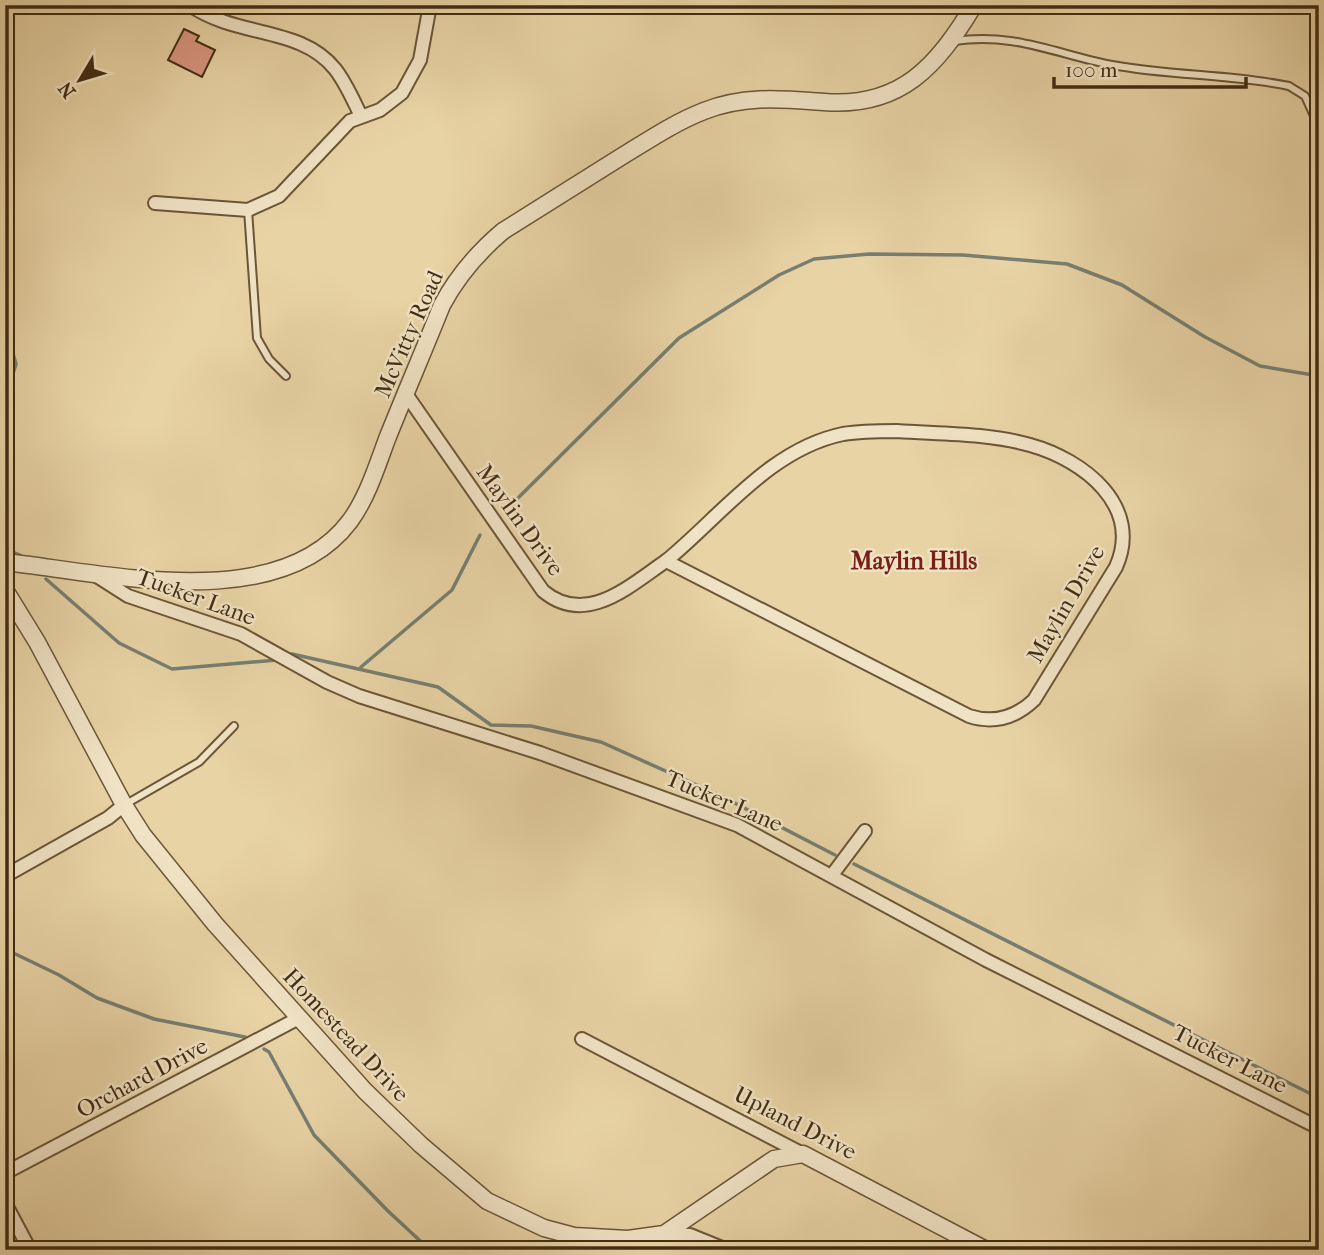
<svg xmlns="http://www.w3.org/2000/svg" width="1324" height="1255" font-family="'IM FELL French Canon',serif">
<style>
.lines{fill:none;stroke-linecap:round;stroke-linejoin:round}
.stream{stroke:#777f72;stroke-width:3.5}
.building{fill:#d8957e;stroke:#412d13;stroke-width:2}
.service-casing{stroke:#6b5638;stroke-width:10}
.minor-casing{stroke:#6b5638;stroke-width:16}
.tertiary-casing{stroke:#6b5638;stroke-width:19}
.service{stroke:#f0e2c4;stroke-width:6}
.minor{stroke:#f0e2c4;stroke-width:12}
.tertiary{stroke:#f0e2c4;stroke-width:16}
.labels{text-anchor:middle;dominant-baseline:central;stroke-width:5;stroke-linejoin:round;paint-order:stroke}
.street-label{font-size:23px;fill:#412d13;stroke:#f0e2c4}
.neighbourhood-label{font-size:24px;font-weight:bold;fill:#7a1f14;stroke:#f0e2c4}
</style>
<rect width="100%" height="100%" fill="#e8d3a5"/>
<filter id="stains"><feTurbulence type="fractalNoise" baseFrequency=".00286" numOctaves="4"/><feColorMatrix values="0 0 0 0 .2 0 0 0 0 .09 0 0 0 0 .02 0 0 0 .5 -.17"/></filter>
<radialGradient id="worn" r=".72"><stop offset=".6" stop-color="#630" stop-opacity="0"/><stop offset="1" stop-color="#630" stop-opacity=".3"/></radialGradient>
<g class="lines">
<g class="stream">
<path d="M 5,326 L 16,364 L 5,399"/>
<path d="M 517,499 L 679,338 L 779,275 L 814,259 L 869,254 L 963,255 L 1067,264 L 1122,285 L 1205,337 L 1260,366 L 1319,376"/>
<path d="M 5,549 L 20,555"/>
<path d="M 46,579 L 119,643 L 172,669 L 277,660"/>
<path d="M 292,654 L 438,687 L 491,725 L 531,726 L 601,742 L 719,795 L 835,855"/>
<path d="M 361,667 L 452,590 L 480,535"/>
<path d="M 854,864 L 1319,1098"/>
<path d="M 5,949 L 59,975 L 97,998 L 154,1019 L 245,1037"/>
<path d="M 264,1049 L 269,1052 L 314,1135 L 388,1211 L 430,1250"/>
</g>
</g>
<path class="building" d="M 184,29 L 199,36 L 196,41 L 215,50 L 202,77 L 168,60 Z"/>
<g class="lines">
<g class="service-casing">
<g id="service">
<path d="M 954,41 C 1014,32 1056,54 1112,65 C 1171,76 1231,74 1289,86 L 1305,96 L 1319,127"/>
<path d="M 248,210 L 257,338 L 269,359 L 286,376"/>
<path d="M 126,804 L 199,762 L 234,726"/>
</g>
</g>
<g class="minor-casing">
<g id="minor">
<path d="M 190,5 C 237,38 301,26 335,69 C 346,83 353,100 361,116"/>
<path d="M 155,203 L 248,210 L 279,196 L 350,121 L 380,110 L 402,93 L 420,60 L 430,5"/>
<path d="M 406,394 L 543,591 C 586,627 629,586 666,561"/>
<path d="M 897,431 C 940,434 988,433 1030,445 C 1084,460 1143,506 1116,567 L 1034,700 C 1015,718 994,724 969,716 L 666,561 C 721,516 770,449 843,434 C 861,431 879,431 897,431 Z"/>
<path d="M 92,573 L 128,596 L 241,634 L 327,682 L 359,696 L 540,753 L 737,825 L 986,960 L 1319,1128"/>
<path d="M 832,875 L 865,831"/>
<path d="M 5,876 L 108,818 L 124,805"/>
<path d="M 582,1039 L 803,1154"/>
<path d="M 5,1173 L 297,1019"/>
<path d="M 5,1203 L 30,1250"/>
<path d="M 664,1234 L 690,1235 L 727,1250"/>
</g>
</g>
<g class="tertiary-casing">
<g id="tertiary">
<path d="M 5,562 C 106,573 279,616 350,521 C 367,498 377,466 387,439 C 405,394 424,350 442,305 C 458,275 477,253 503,231 C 541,207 578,184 616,160 C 644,143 673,123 704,111 C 744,95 782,99 824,102 C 901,108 937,66 974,5"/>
<path d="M 5,590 L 37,642 L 124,805 L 143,835 L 215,924 L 365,1091 L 421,1145 L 487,1201 L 544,1228 L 574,1236 L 628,1239 L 664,1234 L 774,1159 L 803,1154 L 986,1250"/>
</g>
</g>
<use href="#service" class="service"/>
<use href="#minor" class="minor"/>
<use href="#tertiary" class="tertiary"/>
</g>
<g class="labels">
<g class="street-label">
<text transform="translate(409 334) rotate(-66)">McVitty Road</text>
<text transform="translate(520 520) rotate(54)">Maylin Drive</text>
<text transform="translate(196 597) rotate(20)">Tucker Lane</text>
<text transform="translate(1066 604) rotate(-60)">Maylin Drive</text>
<text transform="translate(724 801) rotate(23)">Tucker Lane</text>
<text transform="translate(346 1035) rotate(47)">Homestead Drive</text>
<text transform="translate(1230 1059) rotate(27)">Tucker Lane</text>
<text transform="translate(142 1078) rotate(-28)">Orchard Drive</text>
<text transform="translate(795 1123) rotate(27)">Upland Drive</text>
</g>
<g class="neighbourhood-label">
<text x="914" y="561">Maylin Hills</text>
</g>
</g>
<rect width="1324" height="1255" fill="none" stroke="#e8d3a5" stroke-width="28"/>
<rect x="7" y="7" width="1310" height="1241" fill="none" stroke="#412d13" stroke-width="3.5"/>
<rect x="14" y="14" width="1296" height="1227" fill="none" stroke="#412d13" stroke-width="2"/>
<g transform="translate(80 80) rotate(232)" stroke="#f0e2c4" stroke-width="5" paint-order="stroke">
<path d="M0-5L12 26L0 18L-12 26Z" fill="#412d13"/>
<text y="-10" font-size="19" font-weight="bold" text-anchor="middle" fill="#412d13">N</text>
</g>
<path d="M1054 77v10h192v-10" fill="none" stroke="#412d13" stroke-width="3.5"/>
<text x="1065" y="77" font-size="21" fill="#412d13" stroke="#f0e2c4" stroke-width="5" paint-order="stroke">100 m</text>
<rect width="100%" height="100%" filter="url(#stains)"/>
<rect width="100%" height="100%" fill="url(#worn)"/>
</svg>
